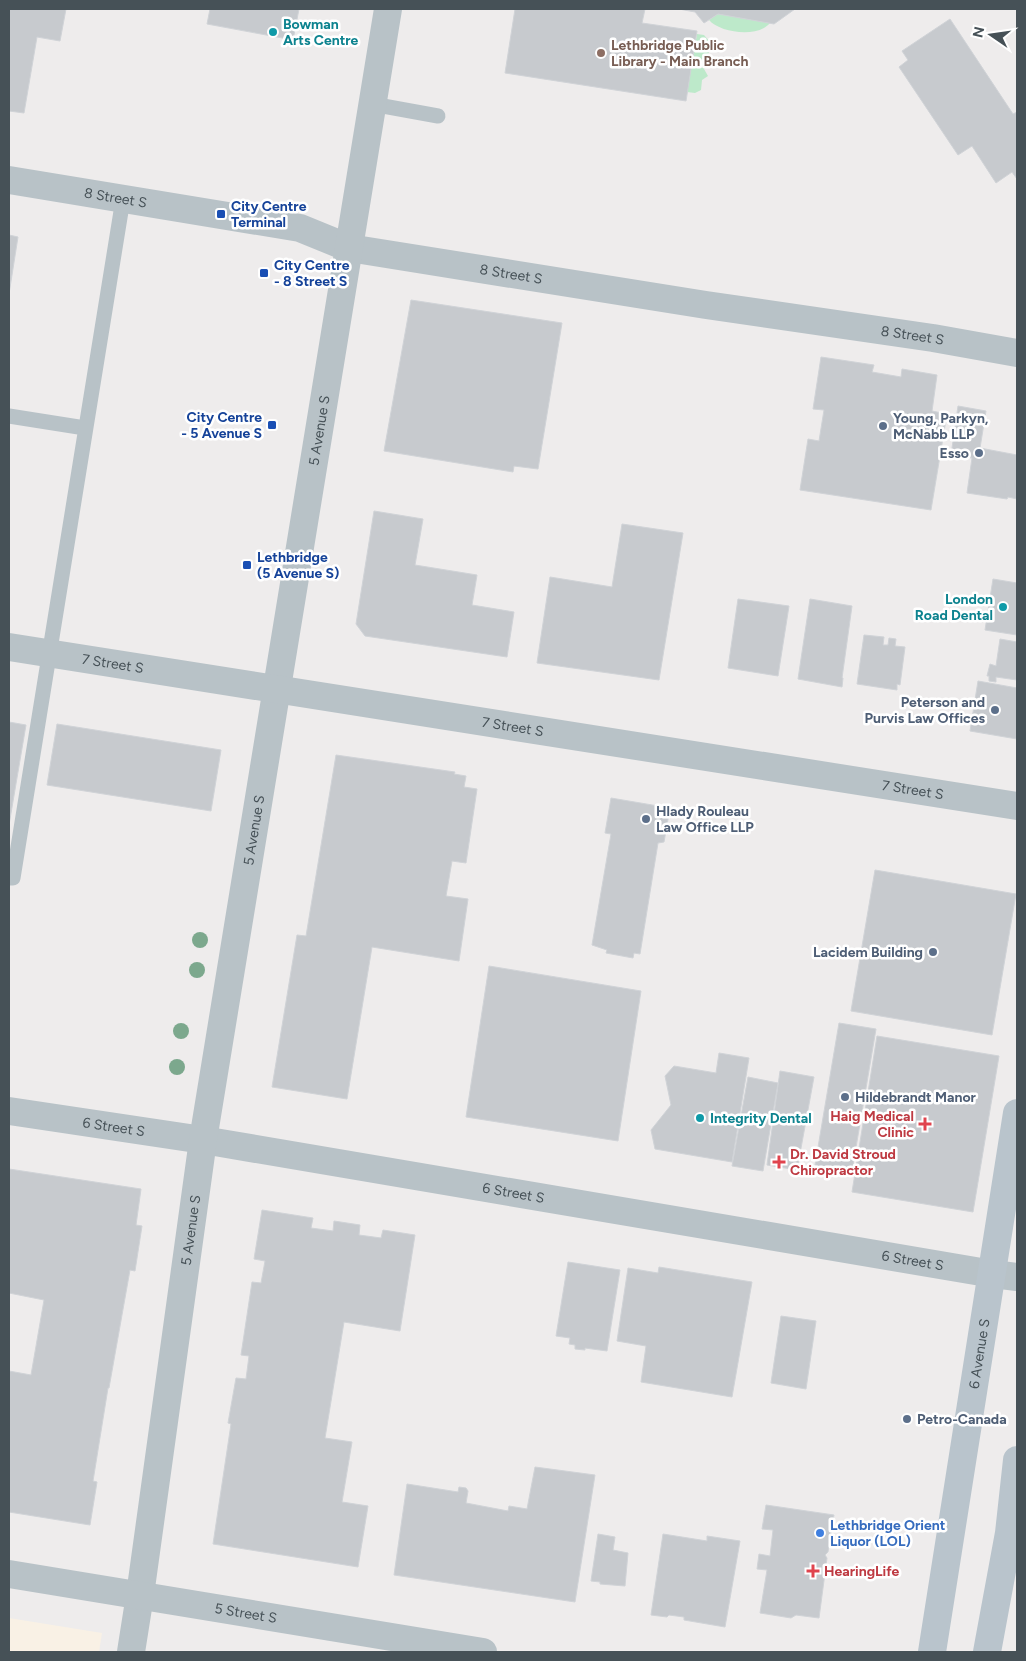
<svg xmlns="http://www.w3.org/2000/svg" width="1026" height="1661" font-family="Figtree,sans-serif">
<style>
.commercial{fill:#f9f1e5}
.green{fill:#bde9ca}
.building{fill:#c7cace;stroke:#d0d3d7}
.lines{fill:none;stroke-linecap:round;stroke-linejoin:round}
.service{stroke:#b8c2c7;stroke-width:15}
.minor{stroke:#b8c2c7;stroke-width:28}
.tertiary{stroke:#b8c2c7;stroke-width:28}
.secondary{stroke:#b9c4cc;stroke-width:28}
.tree{fill:#7ca88d}
.culture-dot{fill:#0f9aa8;stroke:#fff;stroke-width:2}
.education-dot{fill:#8d6e63;stroke:#fff;stroke-width:2}
.transit-dot{fill:#1a4fb4;stroke:#fff;stroke-width:2}
.service-dot{fill:#5c6f8a;stroke:#fff;stroke-width:2}
.health-dot{fill:#e0444e;stroke:#fff;stroke-width:2}
.shop-dot{fill:#3f7fe0;stroke:#fff;stroke-width:2}
.labels{text-anchor:middle;dominant-baseline:central;stroke-width:5;stroke-linejoin:round;paint-order:stroke}
.culture-label{font-size:14px;font-weight:bold;fill:#0d838f;stroke:#fff;text-anchor:start}
.education-label{font-size:14px;font-weight:bold;fill:#785e54;stroke:#fff;text-anchor:start}
.street-label{font-size:14px;fill:#465157;stroke:#fff}
.transit-label{font-size:14px;font-weight:bold;fill:#164399;stroke:#fff;text-anchor:start}
.service-label{font-size:14px;font-weight:bold;fill:#4e5e75;stroke:#fff;text-anchor:start}
.health-label{font-size:14px;font-weight:bold;fill:#be3a42;stroke:#fff;text-anchor:start}
.shop-label{font-size:14px;font-weight:bold;fill:#366cbe;stroke:#fff;text-anchor:start}
</style>
<rect width="100%" height="100%" fill="#eeecec"/>
<path class="commercial" d="M 9,1618 L 102,1633 L 99,1652 L 9,1652 Z"/>
<g class="green">
<path d="M 718,14 L 770,23 C 758,38 720,33 709,20 Z"/>
<path d="M 697,34 L 704,35 L 710,42 L 708,57 L 711,63 L 704,69 L 708,76 L 702,80 L 701,90 L 695,93 L 687,92 Z"/>
</g>
<g class="building">
<path d="M 9,9 L 66,9 L 60,41 L 37,37 L 24,113 L 9,111 Z"/>
<path d="M 210,9 L 299,9 L 293,40 L 207,24 Z"/>
<path d="M 515,9 L 645,9 L 642,23 L 697,31 L 686,101 L 505,73 Z"/>
<path d="M 679,9 L 795,9 L 774,24 L 718,14 L 704,23 L 695,12 Z"/>
<path d="M 950,19 L 1013,114 L 1017,112 L 1017,179 L 1012,172 L 996,183 L 972,146 L 958,155 L 899,67 L 908,60 L 902,51 Z"/>
<path d="M 9,235 L 18,237 L 9,294 Z"/>
<path d="M 411,300 L 562,323 L 538,469 L 514,466 L 513,472 L 384,451 Z"/>
<path d="M 821,357 L 874,365 L 872,372 L 901,377 L 902,369 L 937,375 L 932,411 L 947,414 L 931,510 L 800,490 L 808,439 L 819,441 L 824,410 L 813,409 Z"/>
<path d="M 958,406 L 986,411 L 980,448 L 1017,455 L 1017,499 L 1008,497 L 1007,499 L 967,493 L 972,458 L 951,455 Z"/>
<path d="M 374,511 L 423,519 L 415,565 L 477,575 L 472,605 L 514,612 L 507,657 L 365,636 L 356,624 Z"/>
<path d="M 622,524 L 683,533 L 659,680 L 537,663 L 550,577 L 612,587 Z"/>
<path d="M 993,579 L 1017,583 L 1017,635 L 985,630 Z"/>
<path d="M 738,599 L 789,606 L 778,676 L 728,668 Z"/>
<path d="M 810,599 L 852,606 L 842,678 L 843,678 L 842,687 L 798,679 Z"/>
<path d="M 864,635 L 884,637 L 883,645 L 888,645 L 889,638 L 896,639 L 895,646 L 905,647 L 900,685 L 897,684 L 897,690 L 857,684 Z"/>
<path d="M 1000,639 L 1017,642 L 1017,680 L 996,677 L 996,682 L 989,681 L 989,676 L 987,676 L 990,664 L 996,666 Z"/>
<path d="M 978,681 L 1017,688 L 1017,739 L 970,731 Z"/>
<path d="M 9,722 L 26,725 L 9,825 Z"/>
<path d="M 57,724 L 221,750 L 211,811 L 47,785 Z"/>
<path d="M 336,755 L 455,772 L 454,774 L 466,776 L 464,787 L 477,789 L 466,863 L 452,861 L 446,896 L 468,899 L 459,961 L 372,947 L 347,1099 L 272,1087 L 297,935 L 306,936 Z"/>
<path d="M 611,798 L 670,808 L 664,842 L 658,843 L 640,954 L 634,953 L 633,958 L 606,953 L 607,950 L 592,945 L 611,834 L 605,833 Z"/>
<path d="M 875,870 L 1016,894 L 992,1035 L 851,1011 Z"/>
<path d="M 489,966 L 641,991 L 618,1141 L 466,1117 Z"/>
<path d="M 839,1023 L 876,1029 L 852,1171 L 815,1165 Z"/>
<path d="M 877,1036 L 999,1056 L 973,1212 L 852,1192 Z"/>
<path d="M 719,1053 L 749,1058 L 732,1162 L 655,1149 L 651,1130 L 671,1105 L 665,1076 L 674,1066 L 716,1073 Z"/>
<path d="M 780,1071 L 814,1077 L 797,1170 L 767,1165 Z"/>
<path d="M 748,1077 L 778,1083 L 763,1171 L 732,1166 Z"/>
<path d="M 9,1169 L 141,1189 L 136,1225 L 142,1226 L 135,1271 L 130,1270 L 109,1388 L 108,1388 L 93,1481 L 97,1482 L 90,1525 L 9,1512 L 9,1371 L 31,1375 L 44,1300 L 9,1293 Z"/>
<path d="M 262,1210 L 313,1218 L 311,1228 L 333,1231 L 334,1221 L 360,1225 L 359,1235 L 381,1238 L 383,1230 L 415,1235 L 400,1331 L 344,1322 L 325,1438 L 352,1442 L 342,1502 L 368,1506 L 358,1567 L 213,1544 L 231,1424 L 228,1423 L 236,1378 L 246,1379 L 249,1356 L 241,1355 L 252,1282 L 261,1283 L 265,1261 L 254,1259 Z"/>
<path d="M 568,1262 L 620,1270 L 607,1351 L 585,1348 L 585,1350 L 575,1349 L 575,1345 L 569,1344 L 570,1338 L 556,1336 Z"/>
<path d="M 659,1267 L 752,1282 L 732,1397 L 641,1382 L 646,1346 L 617,1341 L 628,1268 L 658,1273 Z"/>
<path d="M 781,1316 L 816,1321 L 806,1389 L 771,1383 Z"/>
<path d="M 535,1467 L 595,1475 L 575,1602 L 394,1575 L 407,1484 L 458,1492 L 459,1487 L 466,1488 L 468,1491 L 466,1503 L 508,1511 L 509,1506 L 527,1509 Z"/>
<path d="M 766,1505 L 834,1515 L 828,1552 L 825,1555 L 827,1558 L 819,1618 L 796,1615 L 791,1618 L 760,1613 L 767,1570 L 757,1569 L 759,1554 L 770,1556 L 773,1530 L 762,1529 Z"/>
<path d="M 598,1534 L 615,1537 L 613,1550 L 628,1553 L 625,1586 L 600,1584 L 600,1582 L 591,1581 Z"/>
<path d="M 663,1534 L 707,1541 L 707,1536 L 740,1541 L 725,1627 L 684,1620 L 684,1617 L 669,1615 L 667,1617 L 651,1615 Z"/>
</g>
<g class="lines">
<g class="service">
<path d="M 372,104 L 438,116"/>
<path d="M 9,416 L 85,428"/>
<path d="M 9,878 L 13,878 L 123,199"/>
</g>
<g class="minor">
<path id="s1" d="M 9,180 L 300,228 L 349,248 L 706,305 L 933,338 L 1017,353"/>
<path id="s2" d="M 9,1111 L 203,1140 L 993,1274 L 1017,1277"/>
<path id="s3" d="M 131,1652 L 140,1595 L 203,1140 L 388,9"/>
</g>
<g class="tertiary">
<path id="s4" d="M 9,647 L 1017,806"/>
<path id="s5" d="M 9,1574 L 483,1652"/>
</g>
<g class="secondary">
<path id="s6" d="M 932,1652 L 1017,1113"/>
<path d="M 987,1652 L 1009,1533 L 1017,1460"/>
</g>
</g>
<g class="tree">
<circle cx="200" cy="940" r="8"/>
<circle cx="197" cy="970" r="8"/>
<circle cx="181" cy="1031" r="8"/>
<circle cx="177" cy="1067" r="8"/>
</g>
<g class="culture-dot">
<circle cx="273" cy="32" r="5"/>
<circle cx="1003" cy="607" r="5"/>
<circle cx="700" cy="1118" r="5"/>
</g>
<circle class="education-dot" cx="601" cy="53" r="5"/>
<g class="transit-dot">
<rect x="216" y="209" width="10" height="10" rx="2.5"/>
<rect x="259" y="268" width="10" height="10" rx="2.5"/>
<rect x="267" y="420" width="10" height="10" rx="2.5"/>
<rect x="242" y="560" width="10" height="10" rx="2.5"/>
</g>
<g class="service-dot">
<circle cx="883" cy="426" r="5"/>
<circle cx="979" cy="453" r="5"/>
<circle cx="995" cy="710" r="5"/>
<circle cx="646" cy="819" r="5"/>
<circle cx="933" cy="952" r="5"/>
<circle cx="845" cy="1097" r="5"/>
<circle cx="907" cy="1419" r="5"/>
</g>
<g class="health-dot">
<path d="M922.5 1116.5h5v5h5v5h-5v5h-5v-5h-5v-5h5z"/>
<path d="M776.5 1154.5h5v5h5v5h-5v5h-5v-5h-5v-5h5z"/>
<path d="M810.5 1563.5h5v5h5v5h-5v5h-5v-5h-5v-5h5z"/>
</g>
<circle class="shop-dot" cx="820" cy="1533" r="5"/>
<g class="labels">
<g class="culture-label">
<text x="283" y="24">Bowman<tspan x="283" dy="16">Arts Centre</tspan></text>
<text x="993" y="599" text-anchor="end">London<tspan x="993" dy="16">Road Dental</tspan></text>
<text x="710" y="1118">Integrity Dental</text>
</g>
<g class="education-label">
<text x="611" y="45">Lethbridge Public<tspan x="611" dy="16">Library - Main Branch</tspan></text>
</g>
<g class="street-label">
<text stroke="none"><textPath href="#s1" startOffset="108">8 Street S</textPath></text>
<text stroke="none"><textPath href="#s1" startOffset="512">8 Street S</textPath></text>
<text stroke="none"><textPath href="#s1" startOffset="918">8 Street S</textPath></text>
<text stroke="none"><textPath href="#s3" startOffset="1236">5 Avenue S</textPath></text>
<text stroke="none"><textPath href="#s4" startOffset="105">7 Street S</textPath></text>
<text stroke="none"><textPath href="#s4" startOffset="510">7 Street S</textPath></text>
<text stroke="none"><textPath href="#s4" startOffset="915">7 Street S</textPath></text>
<text stroke="none"><textPath href="#s3" startOffset="831">5 Avenue S</textPath></text>
<text stroke="none"><textPath href="#s2" startOffset="106">6 Street S</textPath></text>
<text stroke="none"><textPath href="#s2" startOffset="511">6 Street S</textPath></text>
<text stroke="none"><textPath href="#s3" startOffset="426">5 Avenue S</textPath></text>
<text stroke="none"><textPath href="#s2" startOffset="916">6 Street S</textPath></text>
<text stroke="none"><textPath href="#s6" startOffset="302">6 Avenue S</textPath></text>
<text stroke="none"><textPath href="#s5" startOffset="240">5 Street S</textPath></text>
</g>
<g class="transit-label">
<text x="231" y="206">City Centre<tspan x="231" dy="16">Terminal</tspan></text>
<text x="274" y="265">City Centre<tspan x="274" dy="16">- 8 Street S</tspan></text>
<text x="262" y="417" text-anchor="end">City Centre<tspan x="262" dy="16">- 5 Avenue S</tspan></text>
<text x="257" y="557">Lethbridge<tspan x="257" dy="16">(5 Avenue S)</tspan></text>
</g>
<g class="service-label">
<text x="893" y="418">Young, Parkyn,<tspan x="893" dy="16">McNabb LLP</tspan></text>
<text x="969" y="453" text-anchor="end">Esso</text>
<text x="985" y="702" text-anchor="end">Peterson and<tspan x="985" dy="16">Purvis Law Offices</tspan></text>
<text x="656" y="811">Hlady Rouleau<tspan x="656" dy="16">Law Office LLP</tspan></text>
<text x="923" y="952" text-anchor="end">Lacidem Building</text>
<text x="855" y="1097">Hildebrandt Manor</text>
<text x="917" y="1419">Petro-Canada</text>
</g>
<g class="health-label">
<text x="914" y="1116" text-anchor="end">Haig Medical<tspan x="914" dy="16">Clinic</tspan></text>
<text x="790" y="1154">Dr. David Stroud<tspan x="790" dy="16">Chiropractor</tspan></text>
<text x="824" y="1571">HearingLife</text>
</g>
<g class="shop-label">
<text x="830" y="1525">Lethbridge Orient<tspan x="830" dy="16">Liquor (LOL)</tspan></text>
</g>
</g>
<rect width="1026" height="1661" fill="none" stroke="#465157" stroke-width="20"/>
<g transform="translate(991 35) rotate(283)" stroke="#ffffff" stroke-width="4" paint-order="stroke">
<path d="M0-4L9 19L0 12L-9 19Z" fill="#465157"/>
<text y="-8" font-size="14" font-weight="bold" text-anchor="middle" fill="#465157">N</text>
</g>
</svg>
